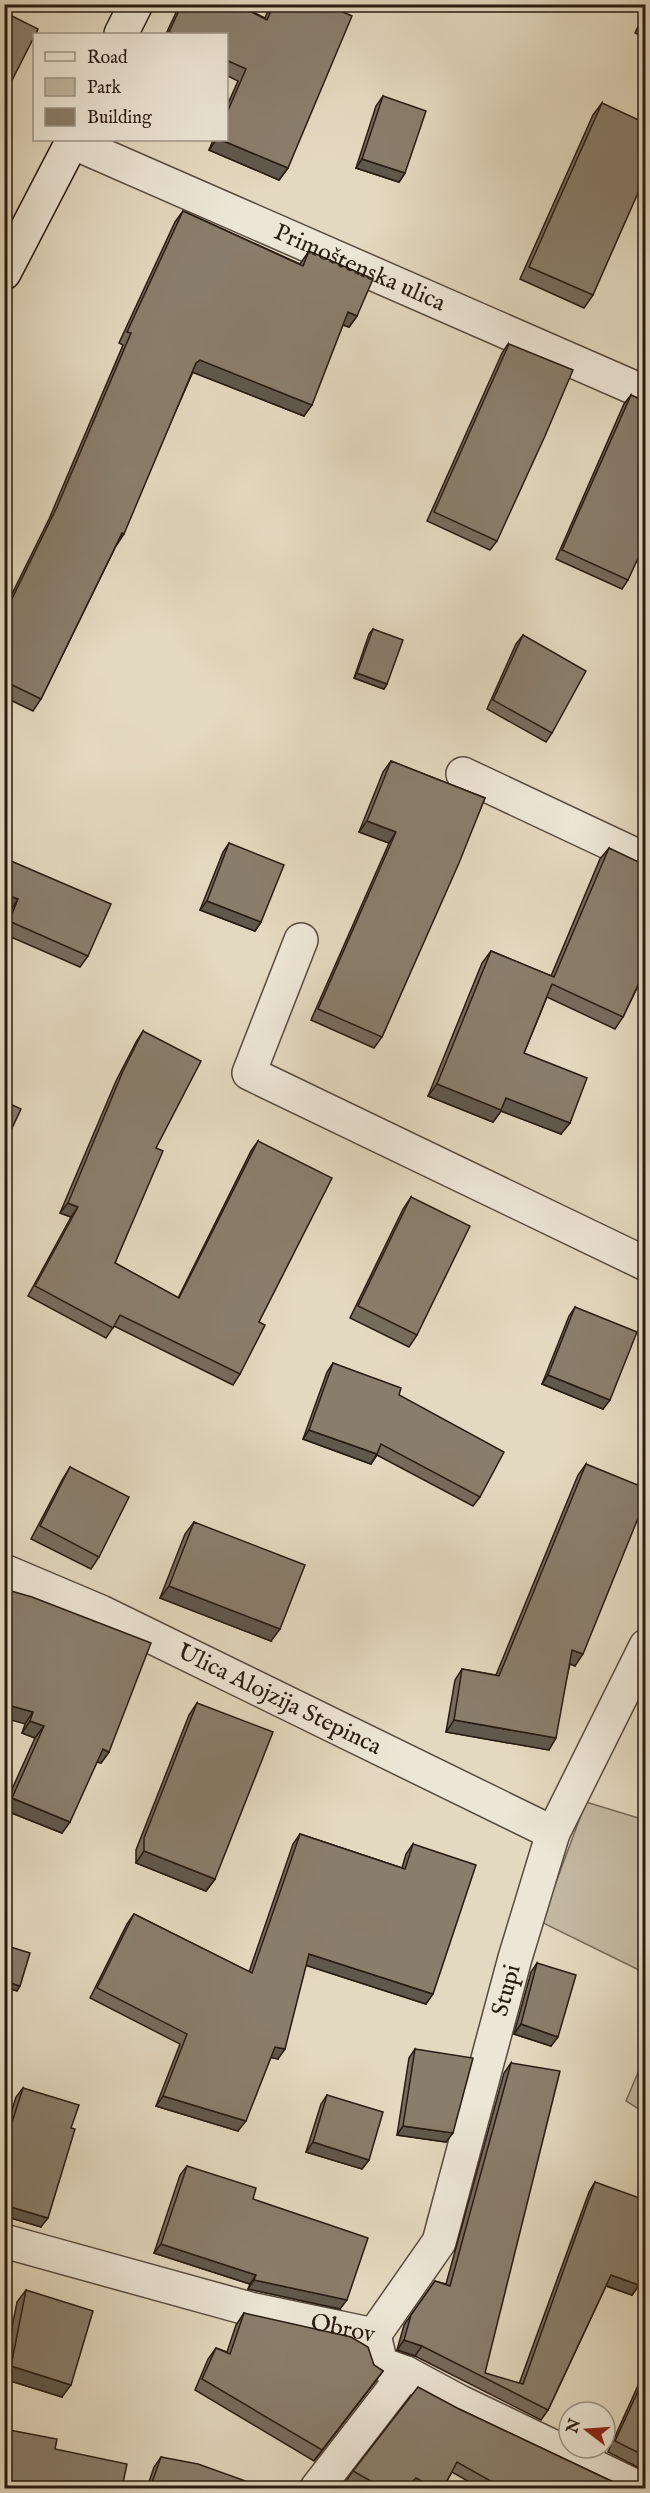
<svg xmlns="http://www.w3.org/2000/svg" width="650" height="2493" font-family="'IM FELL English',serif">
<style>
.green{fill:#c3b9a2;stroke:#766a5a;stroke-width:1.5}
.lines{fill:none;stroke-linecap:round;stroke-linejoin:round}
.minor-casing{stroke:#574a3e;stroke-width:36}
.secondary-casing{stroke:#281b12;stroke-width:36}
.minor{stroke:#ede6d6;stroke-width:33}
.secondary{stroke:#ede6d6;stroke-width:33}
.wall{fill:#766c5d;stroke:#281b12;stroke-width:1.5}
.shaded-wall{fill:#60584c;stroke:#281b12;stroke-width:1.5}
.building{fill:#897e6c;stroke:#281b12;stroke-width:1.5}
.labels{text-anchor:middle;dominant-baseline:central;stroke-width:5;stroke-linejoin:round;paint-order:stroke}
.street-label{font-size:24px;fill:#281b12;stroke:#ede6d6}
</style>
<rect width="100%" height="100%" fill="#e3d9c0"/>
<filter id="stains"><feTurbulence type="fractalNoise" baseFrequency=".00333" numOctaves="4"/><feColorMatrix values="0 0 0 0 .2 0 0 0 0 .09 0 0 0 0 .02 0 0 0 .5 -.17"/></filter>
<radialGradient id="worn" r=".72"><stop offset=".6" stop-color="#630" stop-opacity="0"/><stop offset="1" stop-color="#630" stop-opacity=".3"/></radialGradient>
<g class="green">
<path d="M 586,1802 L 645,1820 L 645,1973 L 541,1922 Z"/>
<path d="M 645,2056 L 645,2113 L 626,2101 Z"/>
</g>
<g class="lines">
<g class="minor-casing">
<g id="minor">
<path id="s1" d="M 72,142 L 646,393"/>
<path d="M 463,774 L 646,860"/>
<path d="M 301,940 L 249,1073 L 646,1264"/>
<path id="s2" d="M 4,1571 L 101,1612 L 553,1833"/>
<path id="s3" d="M 4,2241 L 250,2309 L 374,2335 L 381,2364 L 406,2373 L 460,2402 L 639,2488"/>
<path id="s4" d="M 374,2335 L 439,2242 L 515,1958 L 553,1833 L 646,1646"/>
<path d="M 317,2488 L 406,2373"/>
</g>
</g>
<g class="secondary-casing">
<g id="secondary">
<path d="M 121,34 L 136,4"/>
<path d="M 4,273 L 73,140"/>
</g>
</g>
<use href="#minor" class="minor"/>
<use href="#secondary" class="secondary"/>
</g>
<g class="wall">
<path d="M 180,4 L 236,4 L 265,18 L 271,4 L 325,4 L 288,168 L 279,180 L 209,150 L 213,140 L 226,140 L 226,108 L 238,81 L 226,75 L 226,34 L 166,34 Z"/>
<path d="M 645,12 L 645,38 L 635,33 Z"/>
<path d="M 383,96 L 405,173 L 399,182 L 356,168 L 376,106 Z"/>
<path d="M 602,103 L 593,295 L 584,308 L 520,279 L 593,115 Z"/>
<path d="M 183,211 L 300,264 L 309,251 L 357,316 L 349,327 L 343,325 L 304,416 L 193,372 L 116,546 L 41,699 L 33,711 L 4,697 L 4,610 L 49,519 L 123,345 L 119,343 L 175,222 Z"/>
<path d="M 508,344 L 497,541 L 490,550 L 427,521 L 502,353 Z"/>
<path d="M 631,395 L 628,580 L 622,589 L 556,559 L 624,404 Z"/>
<path d="M 373,629 L 387,684 L 384,689 L 354,678 L 369,634 Z"/>
<path d="M 523,635 L 552,733 L 546,742 L 487,709 L 516,644 Z"/>
<path d="M 391,761 L 485,798 L 382,1037 L 374,1048 L 311,1020 L 389,843 L 359,832 L 383,772 Z"/>
<path d="M 229,843 L 261,922 L 255,931 L 200,910 L 223,852 Z"/>
<path d="M 609,848 L 645,978 L 643,976 L 623,1017 L 615,1029 L 547,997 L 524,1053 L 561,1134 L 501,1111 L 493,1122 L 428,1096 L 482,963 L 491,951 L 551,976 L 600,859 Z"/>
<path d="M 4,858 L 88,956 L 80,967 L 4,934 L 4,925 L 11,910 L 4,908 Z"/>
<path d="M 143,1031 L 156,1148 L 115,1263 L 178,1298 L 251,1151 L 258,1141 L 259,1322 L 240,1374 L 233,1385 L 114,1326 L 106,1338 L 28,1296 L 71,1217 L 60,1213 L 116,1081 L 136,1042 Z"/>
<path d="M 411,1197 L 417,1335 L 409,1347 L 350,1318 L 403,1209 Z"/>
<path d="M 575,1307 L 603,1409 L 542,1384 L 569,1316 Z"/>
<path d="M 333,1363 L 399,1395 L 480,1497 L 473,1506 L 377,1455 L 371,1464 L 303,1439 L 327,1372 Z"/>
<path d="M 586,1464 L 575,1666 L 570,1664 L 549,1750 L 446,1732 L 455,1680 L 462,1669 L 496,1675 L 578,1475 Z"/>
<path d="M 70,1467 L 99,1557 L 91,1569 L 31,1539 L 62,1480 Z"/>
<path d="M 194,1522 L 271,1641 L 160,1598 L 185,1534 Z"/>
<path d="M 4,1589 L 109,1752 L 101,1763 L 97,1762 L 62,1833 L 4,1810 L 4,1807 L 35,1738 L 22,1733 L 25,1724 Z"/>
<path d="M 197,1703 L 215,1879 L 206,1891 L 136,1863 L 136,1850 L 189,1715 Z"/>
<path d="M 300,1834 L 402,1868 L 406,1854 L 413,1844 L 426,2004 L 306,1965 L 278,2059 L 271,2057 L 238,2131 L 156,2106 L 180,2044 L 90,1998 L 127,1924 L 134,1914 L 249,1972 L 293,1844 Z"/>
<path d="M 537,1963 L 551,2046 L 514,2034 L 531,1972 Z"/>
<path d="M 415,2049 L 446,2142 L 397,2135 L 409,2058 Z"/>
<path d="M 511,2063 L 485,2373 L 519,2384 L 589,2192 L 595,2182 L 639,2285 L 632,2295 L 606,2286 L 548,2410 L 541,2420 L 415,2356 L 397,2350 L 404,2325 L 435,2281 L 446,2284 L 504,2073 Z"/>
<path d="M 23,2088 L 41,2227 L 4,2216 L 4,2135 L 16,2097 Z"/>
<path d="M 327,2095 L 369,2160 L 362,2169 L 306,2152 L 321,2104 Z"/>
<path d="M 187,2166 L 253,2199 L 340,2309 L 248,2289 L 250,2284 L 154,2253 L 180,2175 Z"/>
<path d="M 26,2290 L 62,2397 L 4,2379 L 4,2368 L 17,2302 Z"/>
<path d="M 244,2313 L 374,2365 L 383,2371 L 314,2461 L 195,2390 L 208,2359 L 216,2348 L 227,2352 L 236,2325 Z"/>
<path d="M 645,2370 L 645,2471 L 608,2452 Z"/>
<path d="M 459,2409 L 626,2488 L 480,2488 L 452,2472 L 443,2488 L 360,2488 L 346,2481 L 353,2471 Z"/>
<path d="M 161,2457 L 265,2488 L 147,2488 L 154,2467 Z"/>
</g>
<g class="shaded-wall">
<path d="M 216,140 L 221,140 L 288,168 L 279,180 L 209,150 Z"/>
<path d="M 362,159 L 405,173 L 399,182 L 356,168 Z"/>
<path d="M 348,312 L 357,316 L 349,327 L 340,324 Z"/>
<path d="M 200,360 L 312,405 L 304,416 L 192,372 L 196,363 Z"/>
<path d="M 122,533 L 124,534 L 116,546 Z"/>
<path d="M 357,673 L 387,684 L 384,689 L 354,678 Z"/>
<path d="M 367,821 L 396,832 L 389,843 L 359,832 Z"/>
<path d="M 4,894 L 18,899 L 11,910 L 4,908 Z"/>
<path d="M 207,901 L 261,922 L 255,931 L 200,910 Z"/>
<path d="M 437,1084 L 506,1098 L 570,1123 L 561,1134 L 501,1111 L 493,1122 L 428,1096 Z"/>
<path d="M 68,1203 L 78,1207 L 71,1217 L 60,1213 Z"/>
<path d="M 548,1375 L 610,1400 L 603,1409 L 542,1384 Z"/>
<path d="M 309,1430 L 377,1454 L 371,1464 L 303,1439 Z"/>
<path d="M 169,1586 L 280,1629 L 271,1641 L 160,1598 Z"/>
<path d="M 572,1650 L 583,1654 L 575,1666 L 565,1662 Z"/>
<path d="M 4,1704 L 33,1712 L 25,1724 L 4,1718 Z"/>
<path d="M 454,1720 L 556,1738 L 549,1750 L 446,1732 Z"/>
<path d="M 30,1721 L 44,1726 L 35,1738 L 22,1733 Z"/>
<path d="M 103,1749 L 109,1752 L 101,1763 L 95,1761 Z"/>
<path d="M 12,1798 L 70,1822 L 62,1833 L 4,1810 L 4,1808 Z"/>
<path d="M 144,1851 L 215,1879 L 206,1891 L 136,1863 Z"/>
<path d="M 309,1954 L 433,1994 L 426,2004 L 302,1964 Z"/>
<path d="M 4,1981 L 20,1986 L 17,1991 L 4,1987 Z"/>
<path d="M 521,2024 L 558,2037 L 551,2046 L 514,2034 Z"/>
<path d="M 275,2047 L 285,2049 L 278,2059 L 268,2057 Z"/>
<path d="M 163,2096 L 246,2121 L 238,2131 L 156,2106 Z"/>
<path d="M 403,2126 L 453,2133 L 446,2142 L 397,2135 Z"/>
<path d="M 313,2142 L 369,2160 L 362,2169 L 306,2152 Z"/>
<path d="M 4,2205 L 48,2218 L 41,2227 L 4,2216 Z"/>
<path d="M 161,2244 L 256,2275 L 250,2284 L 154,2253 Z"/>
<path d="M 611,2275 L 639,2285 L 632,2295 L 604,2285 Z"/>
<path d="M 254,2280 L 347,2300 L 340,2309 L 248,2289 Z"/>
<path d="M 404,2340 L 422,2346 L 415,2356 L 397,2350 Z"/>
<path d="M 11,2366 L 71,2385 L 62,2397 L 4,2379 L 4,2376 Z"/>
<path d="M 383,2371 L 375,2382 L 314,2461 L 322,2450 Z"/>
<path d="M 4,2482 L 26,2488 L 4,2488 Z"/>
</g>
<g class="building">
<path d="M 182,4 L 236,4 L 267,20 L 274,4 L 325,4 L 352,16 L 288,168 L 221,140 L 226,140 L 226,115 L 246,69 L 226,60 L 226,34 L 174,34 L 169,32 Z"/>
<path d="M 4,12 L 38,29 L 36,34 L 34,34 L 34,37 L 4,96 Z"/>
<path d="M 645,16 L 645,26 L 642,24 Z"/>
<path d="M 383,96 L 426,111 L 405,173 L 362,159 Z"/>
<path d="M 602,103 L 645,123 L 645,177 L 593,295 L 529,267 Z"/>
<path d="M 183,211 L 303,266 L 309,251 L 373,279 L 357,316 L 348,312 L 312,405 L 200,360 L 196,363 L 124,534 L 122,533 L 41,699 L 4,681 L 4,615 L 57,507 L 131,333 L 127,332 Z"/>
<path d="M 509,344 L 573,370 L 545,436 L 497,541 L 434,512 Z"/>
<path d="M 631,395 L 645,401 L 645,543 L 628,580 L 562,550 Z"/>
<path d="M 373,629 L 403,640 L 387,684 L 357,673 Z"/>
<path d="M 523,635 L 586,671 L 552,733 L 493,700 Z"/>
<path d="M 391,761 L 485,798 L 459,863 L 382,1037 L 318,1009 L 396,832 L 367,821 Z"/>
<path d="M 4,769 L 8,770 L 4,779 Z"/>
<path d="M 229,843 L 284,865 L 261,922 L 207,901 Z"/>
<path d="M 609,848 L 645,865 L 645,970 L 623,1017 L 552,984 L 524,1053 L 587,1078 L 570,1123 L 506,1098 L 501,1110 L 437,1084 L 491,951 L 554,977 Z"/>
<path d="M 4,858 L 111,904 L 88,956 L 9,921 L 18,899 L 4,894 Z"/>
<path d="M 143,1031 L 201,1061 L 156,1148 L 163,1151 L 115,1263 L 179,1298 L 258,1141 L 332,1178 L 259,1322 L 265,1325 L 240,1374 L 120,1315 L 113,1328 L 35,1286 L 78,1207 L 68,1203 L 123,1071 Z"/>
<path d="M 4,1101 L 21,1109 L 4,1145 Z"/>
<path d="M 411,1197 L 470,1226 L 417,1335 L 358,1306 Z"/>
<path d="M 575,1307 L 637,1332 L 610,1400 L 548,1375 Z"/>
<path d="M 333,1363 L 401,1388 L 399,1395 L 504,1452 L 480,1497 L 381,1444 L 377,1454 L 309,1430 Z"/>
<path d="M 586,1464 L 645,1488 L 645,1501 L 583,1654 L 572,1650 L 556,1738 L 454,1720 L 462,1669 L 499,1676 Z"/>
<path d="M 70,1467 L 129,1497 L 99,1557 L 40,1526 Z"/>
<path d="M 194,1522 L 305,1565 L 280,1629 L 169,1586 Z"/>
<path d="M 4,1589 L 32,1597 L 151,1643 L 109,1752 L 103,1749 L 70,1822 L 12,1798 L 44,1726 L 30,1721 L 33,1712 L 4,1704 Z"/>
<path d="M 197,1703 L 273,1732 L 215,1879 L 144,1851 L 144,1838 Z"/>
<path d="M 300,1834 L 405,1869 L 413,1844 L 476,1865 L 433,1994 L 309,1954 L 285,2049 L 275,2047 L 246,2121 L 163,2096 L 187,2034 L 97,1988 L 134,1914 L 252,1973 Z"/>
<path d="M 4,1945 L 30,1953 L 20,1986 L 4,1981 Z"/>
<path d="M 537,1963 L 576,1975 L 558,2037 L 521,2024 Z"/>
<path d="M 415,2049 L 473,2058 L 453,2133 L 403,2126 Z"/>
<path d="M 511,2063 L 560,2071 L 485,2373 L 523,2384 L 595,2182 L 645,2200 L 645,2267 L 639,2285 L 611,2275 L 548,2410 L 422,2346 L 404,2340 L 411,2315 L 435,2281 L 450,2286 Z"/>
<path d="M 23,2088 L 79,2105 L 71,2128 L 75,2129 L 48,2218 L 4,2205 L 4,2147 Z"/>
<path d="M 327,2095 L 383,2112 L 369,2160 L 313,2142 Z"/>
<path d="M 187,2166 L 256,2188 L 253,2199 L 368,2238 L 347,2300 L 254,2280 L 256,2275 L 161,2244 Z"/>
<path d="M 26,2290 L 93,2311 L 71,2385 L 11,2366 Z"/>
<path d="M 244,2313 L 351,2337 L 368,2347 L 374,2365 L 383,2371 L 322,2450 L 202,2379 L 216,2348 L 230,2354 Z"/>
<path d="M 645,2376 L 645,2456 L 615,2441 Z"/>
<path d="M 418,2387 L 459,2409 L 626,2488 L 503,2488 L 457,2462 L 443,2488 L 434,2488 L 416,2478 L 407,2488 L 383,2488 L 353,2471 Z"/>
<path d="M 4,2429 L 57,2439 L 55,2449 L 127,2464 L 122,2488 L 26,2488 L 4,2482 Z"/>
<path d="M 161,2457 L 198,2464 L 265,2488 L 150,2488 Z"/>
</g>
<g class="labels">
<g class="street-label">
<text stroke="none"><textPath href="#s1" startOffset="314">Primoštenska ulica</textPath></text>
<text stroke="none"><textPath href="#s2" startOffset="304">Ulica Alojzija Stepinca</textPath></text>
<text stroke="none"><textPath href="#s4" startOffset="374">Stupi</textPath></text>
<text stroke="none"><textPath href="#s3" startOffset="350">Obrov</textPath></text>
</g>
</g>
<rect width="650" height="2493" fill="none" stroke="#e3d9c0" stroke-width="24"/>
<rect x="6" y="6" width="638" height="2481" fill="none" stroke="#281b12" stroke-width="3"/>
<rect x="12" y="12" width="626" height="2469" fill="none" stroke="#281b12" stroke-width="1.5"/>
<rect x="33" y="33" width="195" height="108" fill="#ede6d6" stroke="#9e9588" stroke-width="1.5"/>
<rect x="45" y="52" width="30" height="9" fill="#ede6d6" stroke="#9e9588" stroke-width="1.5"/>
<text x="87" y="63" font-size="18" fill="#281b12">Road</text>
<rect x="45" y="78" width="30" height="18" fill="#c3b9a2" stroke="#9e9588" stroke-width="1.5"/>
<text x="87" y="93" font-size="18" fill="#281b12">Park</text>
<rect x="45" y="108" width="30" height="18" fill="#897e6c" stroke="#9e9588" stroke-width="1.5"/>
<text x="87" y="123" font-size="18" fill="#281b12">Building</text>
<g transform="translate(587 2430) rotate(287)"><circle r="28" fill="#ede6d6" stroke="#9e9588" stroke-width="1.5"/>
<path d="M0-4.5L10 22L0 15L-10 22Z" fill="#8f2418"/>
<text y="-9" font-size="16" font-weight="bold" text-anchor="middle" fill="#281b12">N</text>
</g>
<rect width="100%" height="100%" filter="url(#stains)"/>
<rect width="100%" height="100%" fill="url(#worn)"/>
</svg>
